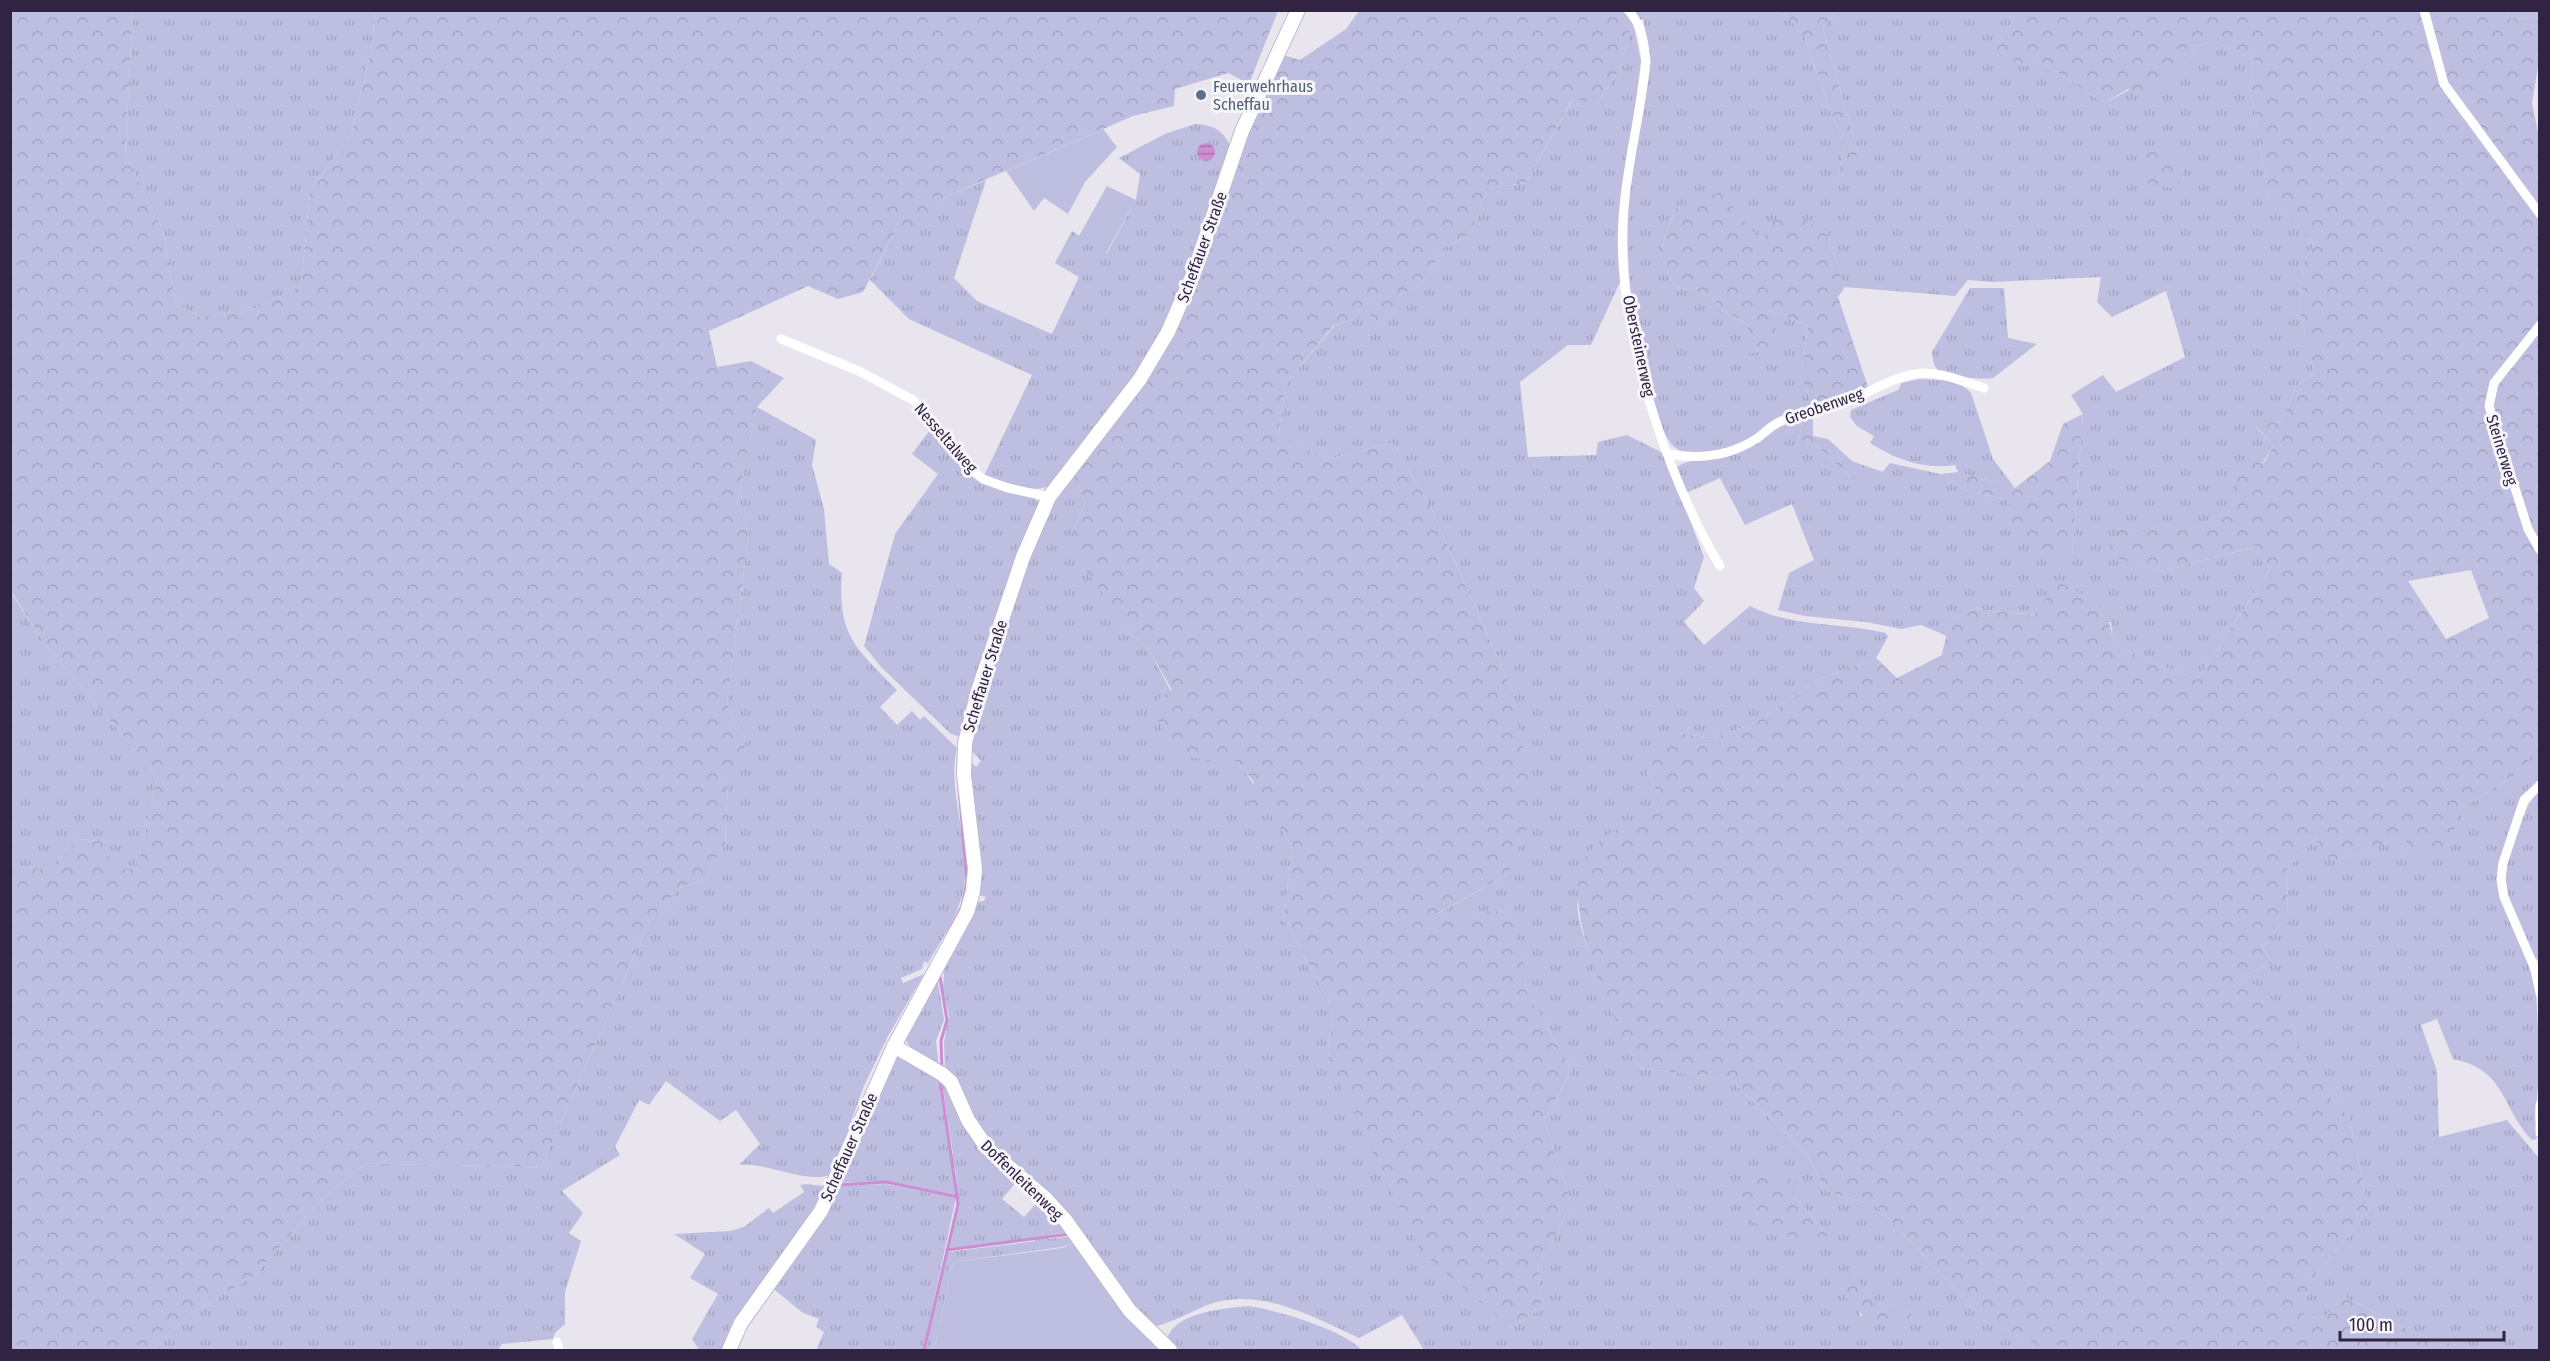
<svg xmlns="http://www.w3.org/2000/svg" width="2550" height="1361" font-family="'Fira Sans Condensed',sans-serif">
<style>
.grass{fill:url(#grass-tufts);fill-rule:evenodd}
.forest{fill:url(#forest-crowns);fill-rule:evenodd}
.pitch{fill:#bebee0}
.water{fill:url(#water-rules)}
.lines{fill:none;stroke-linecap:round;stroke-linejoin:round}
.stream{stroke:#cc8dd4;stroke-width:3}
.secondary-casing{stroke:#c0b8cf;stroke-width:16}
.street{stroke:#fff;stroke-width:9}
.secondary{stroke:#fff;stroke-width:14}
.service-dot{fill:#5c6f8a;stroke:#f7f6fb;stroke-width:2}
.labels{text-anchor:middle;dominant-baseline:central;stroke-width:6;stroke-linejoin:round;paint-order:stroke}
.service-label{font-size:16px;fill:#4e5e75;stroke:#f7f6fb;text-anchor:start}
.street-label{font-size:16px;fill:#312342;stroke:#f7f6fb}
</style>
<defs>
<pattern id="grass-tufts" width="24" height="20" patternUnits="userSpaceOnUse" patternTransform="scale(1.5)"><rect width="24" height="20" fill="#bebee0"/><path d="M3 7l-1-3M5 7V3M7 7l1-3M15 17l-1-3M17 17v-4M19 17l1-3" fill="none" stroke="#a4a3c1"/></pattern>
<pattern id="forest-crowns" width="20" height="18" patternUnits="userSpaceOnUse" patternTransform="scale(1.5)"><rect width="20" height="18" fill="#bebee0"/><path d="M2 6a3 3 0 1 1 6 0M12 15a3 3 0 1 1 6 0" fill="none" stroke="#a4a3c1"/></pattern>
<pattern id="water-rules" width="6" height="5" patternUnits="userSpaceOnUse" patternTransform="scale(1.5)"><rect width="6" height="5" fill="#cc8dd4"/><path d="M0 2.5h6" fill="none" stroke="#a673ae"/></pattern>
</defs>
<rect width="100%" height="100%" fill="#e8e5ef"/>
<g class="grass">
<path d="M 1695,10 L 1762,11 L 1787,15 L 1805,38 L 1844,148 L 1838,178 L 1858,153 L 1823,28 L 1837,11 L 2018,11 L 1994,50 L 2039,60 L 2104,103 L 2191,58 L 2194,46 L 2213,41 L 2254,58 L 2250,88 L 2270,201 L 2315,244 L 2303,264 L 2300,311 L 2314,374 L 2297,385 L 2282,421 L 2256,427 L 2273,446 L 2242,496 L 2229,511 L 2185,531 L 2162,524 L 2142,534 L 2126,523 L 2104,554 L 2163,571 L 2257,546 L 2270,569 L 2197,680 L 2113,645 L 2111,622 L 1975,609 L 1950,619 L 1947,636 L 1921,625 L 1901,629 L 1866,622 L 1805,616 L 1778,610 L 1789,573 L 1814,560 L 1792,504 L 1745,525 L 1720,478 L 1686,493 L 1676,468 C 1688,457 1713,461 1729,456 C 1757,448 1775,424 1803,417 L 1799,440 L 1819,448 L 1849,476 L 1874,482 L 1890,463 L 1940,474 L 1965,490 L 2008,500 L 2072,555 L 2083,414 L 2071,395 L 2103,375 L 2116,392 L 2185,357 L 2166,291 L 2112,317 L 2097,302 L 2101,277 L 1992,282 L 1968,280 L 1955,296 L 1845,287 L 1825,230 L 1764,245 L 1676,208 L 1659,254 L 1675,287 L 1712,296 L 1721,309 L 1749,326 L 1769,311 L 1808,325 L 1801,379 L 1814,406 C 1772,419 1737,458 1689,453 C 1665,451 1659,419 1653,400 C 1630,325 1622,249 1632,171 C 1638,119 1654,70 1643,18 Z"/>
<path d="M 133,11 L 375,11 L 372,46 L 351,134 L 310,191 L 301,286 L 247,312 L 200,317 L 176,303 L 163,230 L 125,155 Z"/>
<path d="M 2510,11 L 2539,11 L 2539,19 L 2505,18 Z"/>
<path d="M 1634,27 L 1641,61 L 1620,226 L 1620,282 L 1591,345 L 1568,345 L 1520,382 L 1528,457 L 1596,455 L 1598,442 L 1627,435 L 1661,452 L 1667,460 L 1704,557 L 1694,588 L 1704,601 L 1684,622 L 1704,645 L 1750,606 C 1792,628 1841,622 1886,633 L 1888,637 L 1876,658 L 1817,680 L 1755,723 L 1713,738 L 1677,733 L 1647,772 L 1664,808 L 1602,839 C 1594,858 1583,879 1578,899 C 1571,925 1625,1040 1639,1068 L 1730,1079 L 1808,1156 L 1825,1190 L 1878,1207 L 1987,1323 L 2039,1344 L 2025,1350 L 1424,1350 L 1402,1315 L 1359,1338 C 1315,1318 1263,1288 1213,1303 C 1192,1310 1171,1325 1149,1327 L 1103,1268 L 984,1141 L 945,1071 L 944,1042 L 949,1016 L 943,988 L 944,973 L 941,969 L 976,902 L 984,901 L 986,897 L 979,895 L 982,872 L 972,807 L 969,760 L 976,767 L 981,761 L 971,750 C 978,706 993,665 1007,622 C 1025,569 1040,518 1072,472 L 1086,502 L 1073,529 L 1128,631 L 1148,648 L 1208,761 L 1237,761 C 1258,787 1272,817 1292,845 L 1284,920 L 1333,1008 L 1328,1060 L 1490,1307 L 1511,1328 L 1542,1308 L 1538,1265 L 1552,1243 L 1571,1203 L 1544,1120 L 1572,1070 L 1527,993 L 1517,924 L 1506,911 L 1434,916 L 1509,873 L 1513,692 L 1430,506 L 1392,443 L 1328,459 L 1278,437 L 1286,383 L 1335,325 L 1352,320 L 1374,288 L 1368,338 L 1402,294 L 1419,287 L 1444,249 L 1471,233 L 1487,188 L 1526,183 L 1574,97 L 1597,104 L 1619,71 L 1630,31 ZM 1800,1186 L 1792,1194 L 1828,1235 L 1742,1194 ZM 1851,1275 L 1876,1302 L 1911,1310 L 1860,1316 Z"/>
<path d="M 1195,124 C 1215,125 1223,130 1232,149 L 1175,306 L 1134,380 L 1049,486 C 1028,494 1004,483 984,476 L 1032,375 L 909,319 L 870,280 L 896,229 L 927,228 L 945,197 L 986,180 L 954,278 L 977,301 L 1052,334 L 1079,277 L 1055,263 L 1072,231 L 1107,253 L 1136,200 L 1140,174 L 1119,158 L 1165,134 Z"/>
<path d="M 1970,288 L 2004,288 L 2008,338 L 2037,344 L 1993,378 C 1984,380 1946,377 1939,371 C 1933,366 1933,359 1932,352 Z"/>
<path d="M 1920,379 C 1938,380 1958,378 1971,393 L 1993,459 L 2015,488 L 1958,472 L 1955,465 C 1924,470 1895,459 1870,443 L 1874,436 L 1857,426 L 1850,417 L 1851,410 L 1898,390 L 1902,383 Z"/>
<path d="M 757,407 L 816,440 L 812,465 L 824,509 L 829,564 L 842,573 C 837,636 856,648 897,690 L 880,707 L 897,725 L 912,711 L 920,720 L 924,716 L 957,748 C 947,787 968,837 965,878 C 963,909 943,937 928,963 L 924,961 L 922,969 L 901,978 L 903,983 L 924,974 L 888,1036 L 863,1088 L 833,1173 C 812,1187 766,1161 739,1165 L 760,1144 L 736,1110 L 720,1121 L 666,1081 L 649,1105 L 639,1100 L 615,1147 L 620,1155 L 562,1191 L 583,1213 L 569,1233 L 581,1241 L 565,1292 L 565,1324 L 555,1333 L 553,1339 L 502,1344 L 498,1350 L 153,1350 L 187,1316 L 255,1275 L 321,1200 L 366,1163 C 424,1166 482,1164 541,1168 L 650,920 L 681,887 L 705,879 L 725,844 L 728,780 L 746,740 L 727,704 L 749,530 L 737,504 Z"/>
<path d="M 933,426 L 964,469 L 1032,496 L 1037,500 L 1039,506 L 963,733 L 958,736 L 951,734 L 882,668 L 864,646 L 895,534 L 938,474 L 912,454 Z"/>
<path d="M 10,591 L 44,643 L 158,777 L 136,869 L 109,869 L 109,842 L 79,839 L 62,852 L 57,871 L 11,865 Z"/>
<path d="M 2539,748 L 2539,779 L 2517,807 L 2497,875 L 2500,896 L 2528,963 L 2536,992 L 2540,1067 L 2535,1115 L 2538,1135 L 2536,1139 L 2532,1140 C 2501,1108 2506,1069 2453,1059 L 2437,1019 L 2421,1025 L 2437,1071 L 2439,1137 L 2507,1120 L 2539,1158 L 2539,1350 L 2474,1350 L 2416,1334 L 2343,1296 L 2326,1316 L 2302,1319 L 2309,1283 L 2369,1211 L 2349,1117 L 2328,1095 L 2242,976 L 2273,963 L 2262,947 L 2288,916 L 2287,869 L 2317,836 L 2336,860 L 2407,837 L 2407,856 L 2460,809 L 2507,780 Z"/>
<path d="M 2528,805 L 2539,823 L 2539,960 L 2534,958 C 2523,932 2505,905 2506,876 C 2506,852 2520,827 2528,805 Z"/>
<path d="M 937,975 L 944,1020 L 936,1041 L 939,1067 L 915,1055 L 904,1037 Z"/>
<path d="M 900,1056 L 923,1071 L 938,1075 L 950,1155 L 953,1154 L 942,1081 L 944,1079 L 1018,1180 L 1002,1199 L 1024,1217 L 1040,1199 L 1070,1232 L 1048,1235 L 1048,1239 L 1073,1236 L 1074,1242 L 1062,1247 L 953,1262 L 934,1350 L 925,1350 L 948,1252 L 1035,1241 L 1035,1238 L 948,1249 L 959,1205 L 955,1168 L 952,1169 L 956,1195 L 886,1181 L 838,1183 L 895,1057 Z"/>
<path d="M 806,1184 L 824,1186 L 826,1192 L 724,1350 L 699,1350 L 692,1339 L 718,1294 L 690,1278 L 705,1254 L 674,1234 L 730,1231 L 744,1227 L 769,1208 L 773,1213 L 804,1192 L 800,1185 Z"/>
<path d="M 886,1184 L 956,1198 L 923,1350 L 816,1350 L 824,1332 L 816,1327 L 819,1319 L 803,1313 L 771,1287 L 837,1186 Z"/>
<path d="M 1249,1306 C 1279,1311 1342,1329 1362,1350 L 1173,1350 L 1167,1340 C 1173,1312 1227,1308 1249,1306 Z"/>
</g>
<g class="forest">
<path d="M 133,10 L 125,155 L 163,230 L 176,303 L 200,317 L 247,312 L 301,286 L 310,191 L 351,134 L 372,46 L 375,11 L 1278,11 L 1249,84 L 1228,73 L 1175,89 L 1174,106 L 1133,116 L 945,197 L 928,229 L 896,229 L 863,292 L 838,299 L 808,286 L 709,331 L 717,367 L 751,361 L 784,378 L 757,407 L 737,504 L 749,530 L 727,704 L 746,740 L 740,772 L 728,780 L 725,844 L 705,879 L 681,887 L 650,920 L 541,1168 C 482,1164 424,1166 366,1163 L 321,1200 L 255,1275 L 187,1316 L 153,1350 L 11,1350 L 11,865 L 57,871 L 62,852 L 79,839 L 109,842 L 109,869 L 136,869 L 158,777 L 44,643 L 11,591 L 11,11 Z"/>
<path d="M 2510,10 L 2505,18 L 2539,19 L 2539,61 L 2532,103 L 2540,142 L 2539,750 L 2507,780 L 2460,809 L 2448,850 L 2406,856 L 2406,838 L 2336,860 L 2322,856 L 2317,836 L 2287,869 L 2288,916 L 2262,947 L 2273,963 L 2242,976 L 2269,994 L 2328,1095 L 2349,1117 L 2369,1211 L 2309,1283 L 2303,1319 L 2326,1316 L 2343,1296 L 2416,1334 L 2474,1350 L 2025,1350 L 2038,1344 L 1987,1323 L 1878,1207 L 1825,1190 L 1808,1156 L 1730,1079 L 1639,1068 C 1614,1016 1567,927 1580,868 C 1582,860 1595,845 1602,839 C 1617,827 1646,817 1664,808 L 1647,772 L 1653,745 L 1677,733 L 1713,738 L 1755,723 L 1817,680 L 1876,658 L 1897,678 L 1942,655 L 1950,619 L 1975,609 L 2034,615 L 2058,582 C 2094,599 2108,602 2114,645 L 2197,680 L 2270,569 L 2256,546 L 2163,571 L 2103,555 L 2126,522 L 2142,534 L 2162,524 L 2185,531 L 2229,511 L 2241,496 L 2235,482 L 2253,458 L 2264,463 L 2273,446 L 2256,426 L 2282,421 L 2297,385 L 2314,374 L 2300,311 L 2303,264 L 2315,244 L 2270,202 L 2250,88 L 2254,58 L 2213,41 L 2194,46 L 2191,58 L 2139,97 L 2128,89 L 2104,103 L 2039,60 L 2022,67 L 1994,50 L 2018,11 ZM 2471,570 L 2489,618 L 2446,639 L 2408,581 Z"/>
<path d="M 1359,11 L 1695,11 L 1643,18 L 1630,31 L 1619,71 L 1597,104 L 1573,98 L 1526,183 L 1487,188 L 1471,233 L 1444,249 L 1419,287 L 1402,294 L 1368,339 L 1373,290 L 1352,320 L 1334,325 L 1286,383 L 1278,436 L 1328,459 L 1392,443 L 1430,506 L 1513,692 L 1534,811 L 1509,873 L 1435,915 L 1506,911 L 1518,924 L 1527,993 L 1572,1070 L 1544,1120 L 1571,1203 L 1552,1243 L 1538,1265 L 1542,1308 L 1511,1328 L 1421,1252 L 1328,1060 L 1333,1008 L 1284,920 L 1292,845 L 1270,814 L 1247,810 L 1254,782 L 1237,761 L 1208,761 L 1175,753 L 1150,704 L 1172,690 L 1148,648 L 1128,631 L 1079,560 L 1073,529 L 1086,502 L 1072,472 L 1153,370 L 1178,325 L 1277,53 L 1300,60 L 1346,29 Z"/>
<path d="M 1762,11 L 1837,11 L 1823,28 L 1858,153 L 1844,184 L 1838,178 L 1844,148 L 1805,38 L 1787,15 Z"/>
<path d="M 2160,145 L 2181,159 L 2183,178 L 2172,188 L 2147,183 L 2142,164 L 2149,152 Z"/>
<path d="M 1720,192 L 1763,244 L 1766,224 L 1790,213 L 1825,230 L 1845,287 L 1838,297 L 1868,387 L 1844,399 L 1814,406 L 1801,379 L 1808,325 L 1769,311 L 1780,340 L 1772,351 L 1746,354 L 1748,325 L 1721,309 L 1712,296 L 1675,287 L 1659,254 L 1676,208 Z"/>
<path d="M 2083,414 L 2072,555 L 2044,552 L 2012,532 L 2008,500 L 1965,490 L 1940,474 L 1958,472 L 2015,488 L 2050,461 L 2063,424 Z"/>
<path d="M 1813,416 L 1813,436 L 1828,439 L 1852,461 L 1883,472 L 1874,483 L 1849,476 L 1819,448 L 1799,440 L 1803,417 Z"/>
<path d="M 2539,790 L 2539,823 L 2528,805 Z"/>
<path d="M 1770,1168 L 1801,1185 L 1792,1194 L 1828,1235 L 1816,1248 L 1750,1221 L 1742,1194 L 1741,1180 L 1753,1171 Z"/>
<path d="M 1851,1275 L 1877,1302 L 1911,1310 L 1910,1325 C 1872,1327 1863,1320 1841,1291 L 1841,1280 Z"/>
</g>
<g class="pitch">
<path d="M 1103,129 L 1117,147 L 1085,182 L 1068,214 L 1044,198 L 1034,211 L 1006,171 Z"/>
<path d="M 1107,186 L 1136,200 L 1106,253 L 1079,236 Z"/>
<path d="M 1074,1242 L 1160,1347 L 1157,1350 L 934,1350 L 953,1262 L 1062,1248 Z"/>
</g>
<circle class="water" cx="1206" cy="152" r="9"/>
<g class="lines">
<g class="stream">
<path d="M 948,933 L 962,906 L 967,881 L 959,788"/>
<path d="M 939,971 L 947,1020 L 941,1041 L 942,1070"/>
<path d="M 839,1185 L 886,1182 L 958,1197"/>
<path d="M 947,1250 L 1070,1234"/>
<path d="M 924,1350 L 958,1204 L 940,1079"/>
</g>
<g class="secondary-casing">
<g id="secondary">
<path d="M 894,1046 L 942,1074 L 951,1082 L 968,1120 L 987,1148 L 1045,1198 L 1066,1221 L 1130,1311 L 1170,1350"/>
<path d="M 729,1350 L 741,1323 L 821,1211 L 894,1046 L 967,912 L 973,891 L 975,869 L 964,775 L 965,743 L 978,691 L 1023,557 L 1049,497 L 1140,379 L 1168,332 L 1194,272 L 1242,131 L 1298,10"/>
</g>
</g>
<g class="street">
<path d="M 1628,10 C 1642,25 1644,42 1646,61 C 1641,114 1626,166 1623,219 C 1616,324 1666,477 1720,566"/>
<path d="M 2424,10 L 2444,84 L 2540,214"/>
<path d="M 2540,325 L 2494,383 L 2489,406 L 2528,529 L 2540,550"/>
<path d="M 781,339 L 859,371 L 913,400 L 935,423 L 966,466 L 983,479 L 1008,488 L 1049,497"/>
<path d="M 1668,454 C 1700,460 1729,456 1756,439 C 1764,434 1770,426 1779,422 C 1800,412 1823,411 1845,403 C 1866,394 1903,371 1926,373 C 1946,374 1965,382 1984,388"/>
<path d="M 2540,785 L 2524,800 L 2503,863 L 2501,880 L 2504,897 L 2535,969 L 2540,993"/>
<path d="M 2540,1105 L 2540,1133"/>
<path d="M 557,1342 L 559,1350"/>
</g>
<use href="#secondary" class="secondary"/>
</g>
<circle class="service-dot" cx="1201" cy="95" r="6"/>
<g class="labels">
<g class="service-label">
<text x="1213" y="86">Feuerwehrhaus<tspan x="1213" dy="18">Scheffau</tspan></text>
</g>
<g class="street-label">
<text transform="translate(1202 247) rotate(-70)">Scheffauer Straße</text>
<text transform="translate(1639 346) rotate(78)">Obersteinerweg</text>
<text transform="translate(1824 406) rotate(-19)">Greobenweg</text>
<text transform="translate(946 438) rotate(49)">Nesseltalweg</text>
<text transform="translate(2502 450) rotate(73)">Steinerweg</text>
<text transform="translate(985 676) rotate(-73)">Scheffauer Straße</text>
<text transform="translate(849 1147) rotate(-66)">Scheffauer Straße</text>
<text transform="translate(1022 1180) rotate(44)">Doffenleitenweg</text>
</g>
</g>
<rect width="2550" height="1361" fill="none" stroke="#312342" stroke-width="24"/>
<path d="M2340 1331v9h164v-9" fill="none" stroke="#312342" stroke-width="3"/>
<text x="2349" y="1331" font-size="18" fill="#312342" stroke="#f7f6fb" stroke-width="4.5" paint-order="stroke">100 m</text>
</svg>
